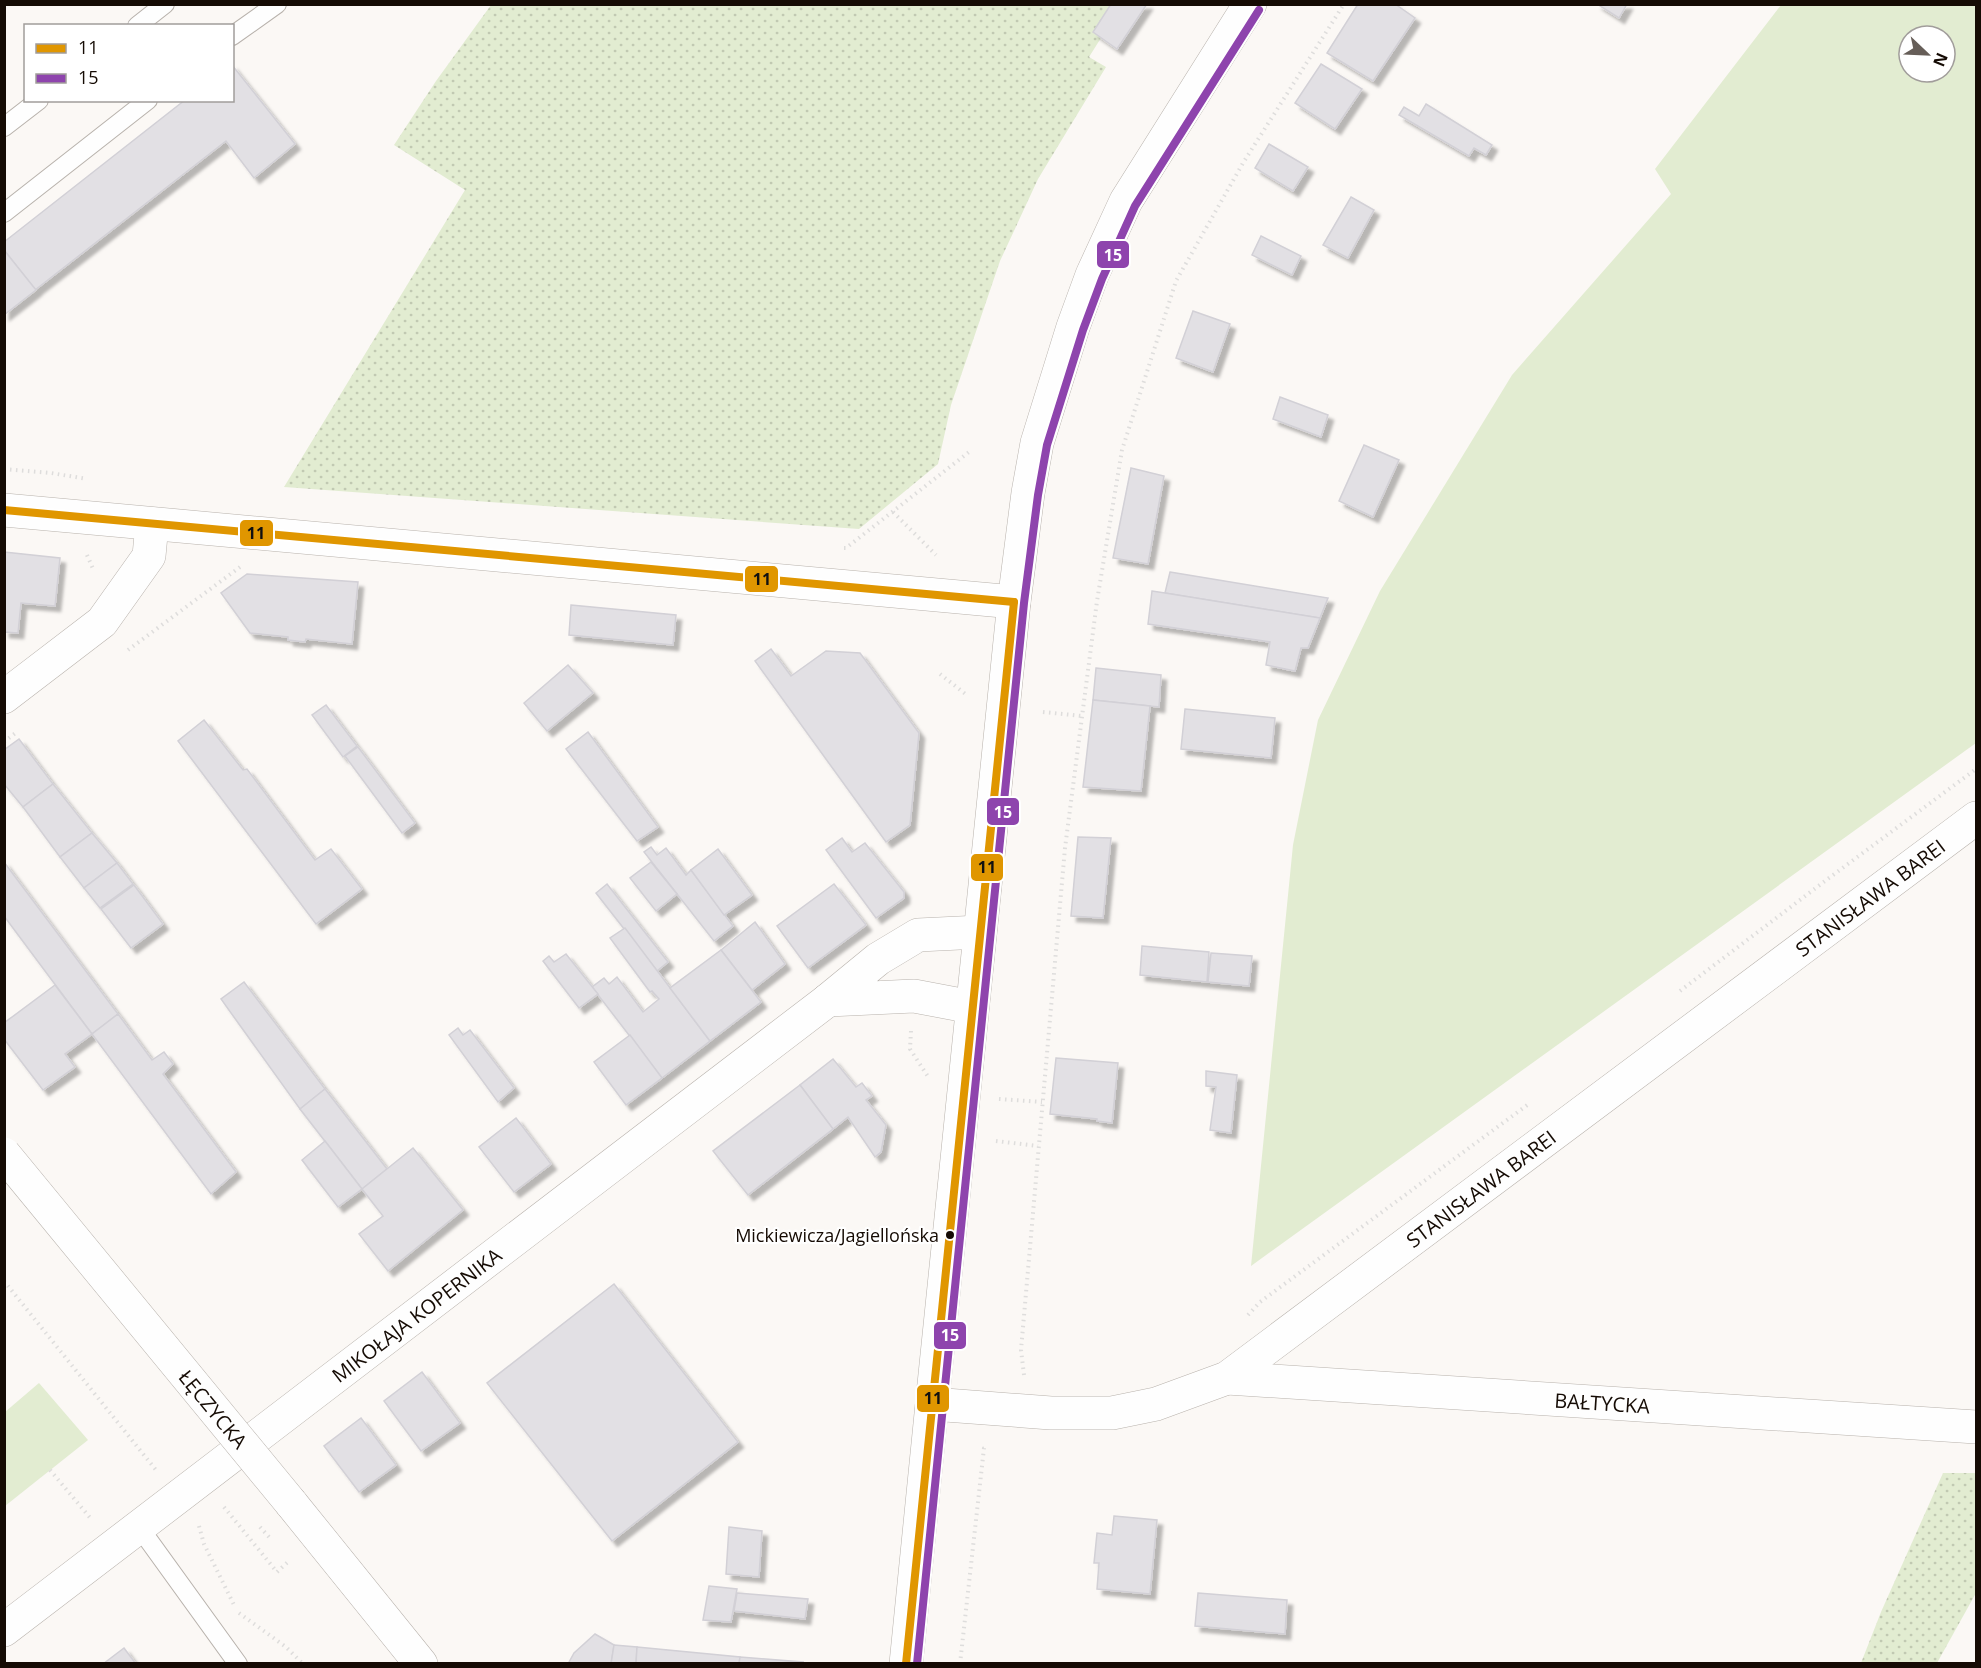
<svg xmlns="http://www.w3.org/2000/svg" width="1981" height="1668" font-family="'Open Sans',sans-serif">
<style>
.grass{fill:url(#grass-dots)}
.green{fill:#e2ecd1;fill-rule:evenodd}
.building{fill:#e2e0e4;stroke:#d2d0d6;stroke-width:1.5;filter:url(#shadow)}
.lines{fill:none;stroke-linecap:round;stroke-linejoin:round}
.service-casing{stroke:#b8b2ac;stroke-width:20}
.minor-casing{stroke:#b8b2ac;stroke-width:34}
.tertiary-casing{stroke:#b8b2ac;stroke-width:34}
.path{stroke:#dedddc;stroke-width:4;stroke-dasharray:1.5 4.5;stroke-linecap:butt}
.service{stroke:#fefefe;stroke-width:18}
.minor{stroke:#fefefe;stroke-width:33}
.tertiary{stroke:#fefefe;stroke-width:33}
.tertiary-bridge-casing{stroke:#b8b2ac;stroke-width:34;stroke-linecap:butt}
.tertiary-bridge{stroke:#fefefe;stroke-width:33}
.bus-1-casing{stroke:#fff;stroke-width:12}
.bus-2-casing{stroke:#fff;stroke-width:12}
.bus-1{stroke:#e09600;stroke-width:8}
.bus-2{stroke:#8e44ad;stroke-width:8}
.bus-dot{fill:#150b04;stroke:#fff;stroke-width:2}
.labels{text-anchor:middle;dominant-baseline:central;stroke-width:4.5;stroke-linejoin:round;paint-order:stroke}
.bus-label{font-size:18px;fill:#150b04;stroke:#fff;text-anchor:end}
.street-label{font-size:20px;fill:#150b04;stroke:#fff}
.line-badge{stroke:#fff;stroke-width:2}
.badge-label{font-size:16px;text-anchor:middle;font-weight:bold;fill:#fff}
.pale-badge-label{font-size:16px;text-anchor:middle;font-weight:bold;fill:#111}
</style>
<defs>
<pattern id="grass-dots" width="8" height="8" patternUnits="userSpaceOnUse" patternTransform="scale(1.5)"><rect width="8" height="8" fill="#e2ecd1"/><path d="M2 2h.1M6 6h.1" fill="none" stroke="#c1c9b2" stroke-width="1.8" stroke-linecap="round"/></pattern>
<filter id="shadow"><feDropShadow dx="5.5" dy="5.5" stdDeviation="1.5" flood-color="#0004"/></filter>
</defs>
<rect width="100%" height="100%" fill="#fbf8f5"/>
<g class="grass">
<path d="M 491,5 L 1111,5 L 1101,38 L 1089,57 L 1106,67 L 1038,179 L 1000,261 L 951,405 L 938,464 L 859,529 L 284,487 L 465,190 L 394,145 L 436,81 Z"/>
<path d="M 1943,1473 L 1976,1473 L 1976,1593 L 1937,1663 L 1861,1663 L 1881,1612 Z"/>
</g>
<g class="green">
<path d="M 1781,5 L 1976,5 L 1976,743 L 1251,1266 L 1293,845 L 1318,720 L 1380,591 L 1512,375 L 1671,194 L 1655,169 ZM 1909,36 L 1945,36 L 1945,72 L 1909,72 Z"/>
<path d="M 39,1383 L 88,1440 L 5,1506 L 5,1412 Z"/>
</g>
<g class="building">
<path d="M 1111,4 L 1147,4 L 1117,49 L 1093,32 Z"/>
<path d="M 1358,4 L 1395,4 L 1415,18 L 1373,81 L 1327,53 Z"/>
<path d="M 1597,4 L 1627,4 L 1619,18 Z"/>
<path d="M 1321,64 L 1362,89 L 1335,129 L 1295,103 Z"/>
<path d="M 232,65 L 295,144 L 254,178 L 226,141 L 35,290 L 4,250 L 4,242 L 185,100 L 232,100 Z"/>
<path d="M 1426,104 L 1492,145 L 1486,155 L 1474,148 L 1469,156 L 1399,115 L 1404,107 L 1419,116 Z"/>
<path d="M 1269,144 L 1308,167 L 1293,191 L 1255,168 Z"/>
<path d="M 1351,197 L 1374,210 L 1348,258 L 1323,245 Z"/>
<path d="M 1261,236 L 1301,256 L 1292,275 L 1252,255 Z"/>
<path d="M 4,250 L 36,290 L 4,315 Z"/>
<path d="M 1193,311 L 1230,324 L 1213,372 L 1176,358 Z"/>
<path d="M 1280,397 L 1328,415 L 1321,437 L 1273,419 Z"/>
<path d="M 1364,445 L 1399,460 L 1373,517 L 1339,501 Z"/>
<path d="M 1131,468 L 1164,476 L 1148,564 L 1113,558 Z"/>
<path d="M 4,552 L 60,558 L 55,606 L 21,603 L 18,633 L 4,632 Z"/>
<path d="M 1170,572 L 1328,598 L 1320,618 L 1165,593 Z"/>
<path d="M 247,574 L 358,582 L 352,644 L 306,639 L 305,642 L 288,640 L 288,637 L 250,633 L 221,593 Z"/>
<path d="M 1152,591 L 1165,593 L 1320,618 L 1308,648 L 1301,648 L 1295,671 L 1266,665 L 1270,642 L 1148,624 Z"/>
<path d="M 571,605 L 676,615 L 673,645 L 569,635 Z"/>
<path d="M 771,649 L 791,676 L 826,651 L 860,653 L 919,733 L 910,825 L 886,842 L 755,661 Z"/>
<path d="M 568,665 L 593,693 L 547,731 L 524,703 Z"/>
<path d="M 1096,668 L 1161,675 L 1159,707 L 1093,700 Z"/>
<path d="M 1093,700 L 1150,706 L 1141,791 L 1083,787 Z"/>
<path d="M 326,705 L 357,746 L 343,757 L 312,715 Z"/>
<path d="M 1185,709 L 1275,718 L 1271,758 L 1181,749 Z"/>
<path d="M 204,720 L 243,770 L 247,769 L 315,860 L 331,849 L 362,889 L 316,924 L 178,741 Z"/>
<path d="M 588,732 L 658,827 L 637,841 L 566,749 Z"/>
<path d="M 19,739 L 53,784 L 23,807 L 4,784 L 4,750 Z"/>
<path d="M 358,747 L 415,823 L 402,833 L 345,756 Z"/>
<path d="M 53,784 L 92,833 L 60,857 L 23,807 Z"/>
<path d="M 92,833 L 117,863 L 84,888 L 60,857 Z"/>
<path d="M 1078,837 L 1111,838 L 1103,918 L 1071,916 Z"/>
<path d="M 842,838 L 852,852 L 865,843 L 904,892 L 904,898 L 876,918 L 826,850 Z"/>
<path d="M 651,847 L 657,855 L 666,848 L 686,875 L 691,870 L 733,926 L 714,941 L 644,852 Z"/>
<path d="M 718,849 L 752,895 L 724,915 L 691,870 Z"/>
<path d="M 4,862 L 118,1014 L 92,1034 L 4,916 Z"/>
<path d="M 651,862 L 677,894 L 656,911 L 630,878 Z"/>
<path d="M 117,863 L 133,884 L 100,908 L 84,888 Z"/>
<path d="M 607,884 L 668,962 L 657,971 L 596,893 Z"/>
<path d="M 834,884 L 866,925 L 808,968 L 777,926 Z"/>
<path d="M 134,885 L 163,924 L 131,948 L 101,909 Z"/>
<path d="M 755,922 L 785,964 L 752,990 L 721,950 Z"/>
<path d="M 625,928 L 710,1041 L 662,1078 L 592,987 L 604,978 L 609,984 L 617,977 L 643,1012 L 659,999 L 652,991 L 650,992 L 610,938 Z"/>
<path d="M 1142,946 L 1209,952 L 1207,982 L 1140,975 Z"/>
<path d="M 721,950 L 761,1002 L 710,1041 L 670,988 Z"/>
<path d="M 1211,953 L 1252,956 L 1249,986 L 1208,982 Z"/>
<path d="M 566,954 L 598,994 L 579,1008 L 543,961 L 549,956 L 554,962 Z"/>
<path d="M 244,982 L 325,1089 L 300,1109 L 221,999 Z"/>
<path d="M 55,985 L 92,1034 L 65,1054 L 75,1067 L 43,1090 L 4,1039 L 4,1023 Z"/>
<path d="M 118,1014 L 152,1060 L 164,1052 L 173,1064 L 163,1074 L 236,1172 L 211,1194 L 92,1034 Z"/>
<path d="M 458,1028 L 463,1035 L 470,1030 L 514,1088 L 498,1102 L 449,1035 Z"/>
<path d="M 630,1035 L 662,1078 L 626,1105 L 594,1062 Z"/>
<path d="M 1056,1058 L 1118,1063 L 1112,1123 L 1097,1121 L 1097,1119 L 1050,1114 Z"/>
<path d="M 833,1059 L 856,1087 L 862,1083 L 872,1096 L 866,1100 L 886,1125 L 881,1152 L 875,1157 L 848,1117 L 833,1129 L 800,1085 Z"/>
<path d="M 1206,1071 L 1237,1075 L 1231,1133 L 1210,1130 L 1216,1087 L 1206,1086 Z"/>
<path d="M 800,1085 L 833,1129 L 748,1195 L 713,1151 Z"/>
<path d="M 325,1089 L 387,1169 L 362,1189 L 300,1109 Z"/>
<path d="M 516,1118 L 551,1164 L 514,1192 L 479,1147 Z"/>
<path d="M 325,1141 L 362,1189 L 338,1207 L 302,1160 Z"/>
<path d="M 413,1148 L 463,1210 L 388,1271 L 359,1234 L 383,1216 L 362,1189 Z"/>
<path d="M 614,1284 L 738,1442 L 612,1541 L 487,1383 Z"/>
<path d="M 422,1372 L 460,1423 L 421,1451 L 384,1401 Z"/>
<path d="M 361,1418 L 396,1465 L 359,1492 L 324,1446 Z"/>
<path d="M 1114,1516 L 1157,1520 L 1150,1594 L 1097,1589 L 1099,1563 L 1094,1563 L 1097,1533 L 1112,1535 Z"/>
<path d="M 729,1527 L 762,1531 L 759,1577 L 726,1574 Z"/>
<path d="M 709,1586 L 737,1589 L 731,1622 L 703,1620 Z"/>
<path d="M 737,1593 L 808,1599 L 805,1619 L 734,1611 Z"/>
<path d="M 1198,1593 L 1287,1600 L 1285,1634 L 1195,1626 Z"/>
<path d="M 595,1634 L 614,1645 L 611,1664 L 568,1664 L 574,1653 Z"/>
<path d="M 614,1645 L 637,1647 L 636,1664 L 611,1664 Z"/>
<path d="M 637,1647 L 740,1657 L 739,1664 L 636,1664 Z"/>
<path d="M 124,1648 L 136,1664 L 103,1664 Z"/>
<path d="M 740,1657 L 804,1662 L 739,1664 Z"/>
</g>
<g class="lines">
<g class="service-casing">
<g id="service">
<path d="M 137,26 L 165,4"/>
<path d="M 232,36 L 277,4"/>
<path d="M 4,127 L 39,100"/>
<path d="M 4,213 L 148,100"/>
<path d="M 139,1527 L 238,1664"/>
</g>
</g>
<g class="minor-casing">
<g id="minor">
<path d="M 4,510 L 1014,602"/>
<path d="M 4,697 L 102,622 L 149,556 L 152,524"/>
<path d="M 972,1007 L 914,996 L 828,1000 L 878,959 L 918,935 L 980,932"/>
<path id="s1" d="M 1227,1378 L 1976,1427"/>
<path d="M 932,1404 L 1014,602 L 1028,493 L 1037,443 L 1073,327 L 1092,275 L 1126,201 L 1250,4"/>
<path id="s2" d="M 4,1630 L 828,1000"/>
</g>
</g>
<g class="tertiary-casing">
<g id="tertiary">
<path d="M 291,1503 L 421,1664"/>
<path id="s3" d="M 906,1664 L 932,1404 L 1051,1413 L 1112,1413 L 1156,1404 L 1227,1378 L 1976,818"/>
</g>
</g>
<g class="path">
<path d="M 4,469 L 51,473 L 87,479"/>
<path d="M 893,512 L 936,555"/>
<path d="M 844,548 L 846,548 L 969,452"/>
<path d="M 87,555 L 94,571"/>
<path d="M 128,650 L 240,567"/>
<path d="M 940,674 L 968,696"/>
<path d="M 1043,712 L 1082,716"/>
<path d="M 4,742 L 18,731"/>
<path d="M 1680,991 L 1825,881 L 1976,769"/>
<path d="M 911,1031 L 910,1049 L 929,1078"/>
<path d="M 999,1099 L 1042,1102"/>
<path d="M 996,1141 L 1038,1146"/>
<path d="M 4,1281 L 156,1470"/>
<path d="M 1248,1315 L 1260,1302 L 1530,1103"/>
<path d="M 1024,1375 L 1021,1350 L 1065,848 L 1097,601 L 1122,450 L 1176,281 L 1243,163 L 1344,4"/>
<path d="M 50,1470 L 92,1520"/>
<path d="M 224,1507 L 277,1572 L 289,1561"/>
<path d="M 199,1526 L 204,1544 L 235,1607"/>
<path d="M 260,1527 L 269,1537"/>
<path d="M 239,1613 L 286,1647 L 303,1664"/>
<path d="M 960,1664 L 984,1448 L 988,1446"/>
</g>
<use href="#service" class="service"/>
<use href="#minor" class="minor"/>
<use href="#tertiary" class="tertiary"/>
<g class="tertiary-bridge-casing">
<g id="tertiary-bridge">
<path id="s4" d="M 4,1154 L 291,1503"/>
</g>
</g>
<use href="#tertiary-bridge" class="tertiary-bridge"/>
<g class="bus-1-casing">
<g id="bus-1">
<path d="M 4,510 L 1014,602"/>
<path d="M 906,1664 L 1014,602"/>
</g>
</g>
<g class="bus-2-casing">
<path id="bus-2" d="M 917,1664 L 1024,603 L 1038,495 L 1047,445 L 1083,330 L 1102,279 L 1135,206 L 1259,10"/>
</g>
<use href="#bus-1" class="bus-1"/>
<use href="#bus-2" class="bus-2"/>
</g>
<circle class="bus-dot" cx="950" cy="1235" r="5"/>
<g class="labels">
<g class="bus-label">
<text x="939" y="1235">Mickiewicza/Jagiellońska</text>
</g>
<g class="street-label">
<text stroke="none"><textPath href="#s3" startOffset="1365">STANISŁAWA BAREI</textPath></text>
<text stroke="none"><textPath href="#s3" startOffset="879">STANISŁAWA BAREI</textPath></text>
<text stroke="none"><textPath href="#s2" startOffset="519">MIKOŁAJA KOPERNIKA</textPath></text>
<text stroke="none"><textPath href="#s1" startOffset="376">BAŁTYCKA</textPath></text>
<text stroke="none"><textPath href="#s4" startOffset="330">ŁĘCZYCKA</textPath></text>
</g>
</g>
<g class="line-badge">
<rect x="1096" y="240" width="34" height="29" rx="6" fill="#8e44ad"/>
<rect x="239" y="519" width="35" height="28" rx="6" fill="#e09600"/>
<rect x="744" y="565" width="35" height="28" rx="6" fill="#e09600"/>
<rect x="986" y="797" width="34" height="29" rx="6" fill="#8e44ad"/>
<rect x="970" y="853" width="34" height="29" rx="6" fill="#e09600"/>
<rect x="933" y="1321" width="34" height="29" rx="6" fill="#8e44ad"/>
<rect x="916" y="1384" width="34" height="29" rx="6" fill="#e09600"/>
</g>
<g class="badge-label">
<text x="1113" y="261">15</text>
<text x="1003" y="818">15</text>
<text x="950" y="1341">15</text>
</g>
<g class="pale-badge-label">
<text x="256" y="539">11</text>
<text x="762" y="585">11</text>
<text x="987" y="873">11</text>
<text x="933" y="1404">11</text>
</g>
<rect width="1981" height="1668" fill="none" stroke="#150b04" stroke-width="12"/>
<rect x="24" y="24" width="210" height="78" fill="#ffffff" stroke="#a19d9b" stroke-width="1.5"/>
<rect x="36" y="44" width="30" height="9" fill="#e09600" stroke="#a19d9b" stroke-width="1.5"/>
<text x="78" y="54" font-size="18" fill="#150b04">11</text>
<rect x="36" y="74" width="30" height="9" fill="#8e44ad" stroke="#a19d9b" stroke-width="1.5"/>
<text x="78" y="84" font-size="18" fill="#150b04">15</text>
<g transform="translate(1927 54) rotate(113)"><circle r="28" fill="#ffffff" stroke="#a19d9b" stroke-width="1.5"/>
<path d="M0-4.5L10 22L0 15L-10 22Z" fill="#665e58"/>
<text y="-9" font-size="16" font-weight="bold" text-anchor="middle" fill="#150b04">N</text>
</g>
</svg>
